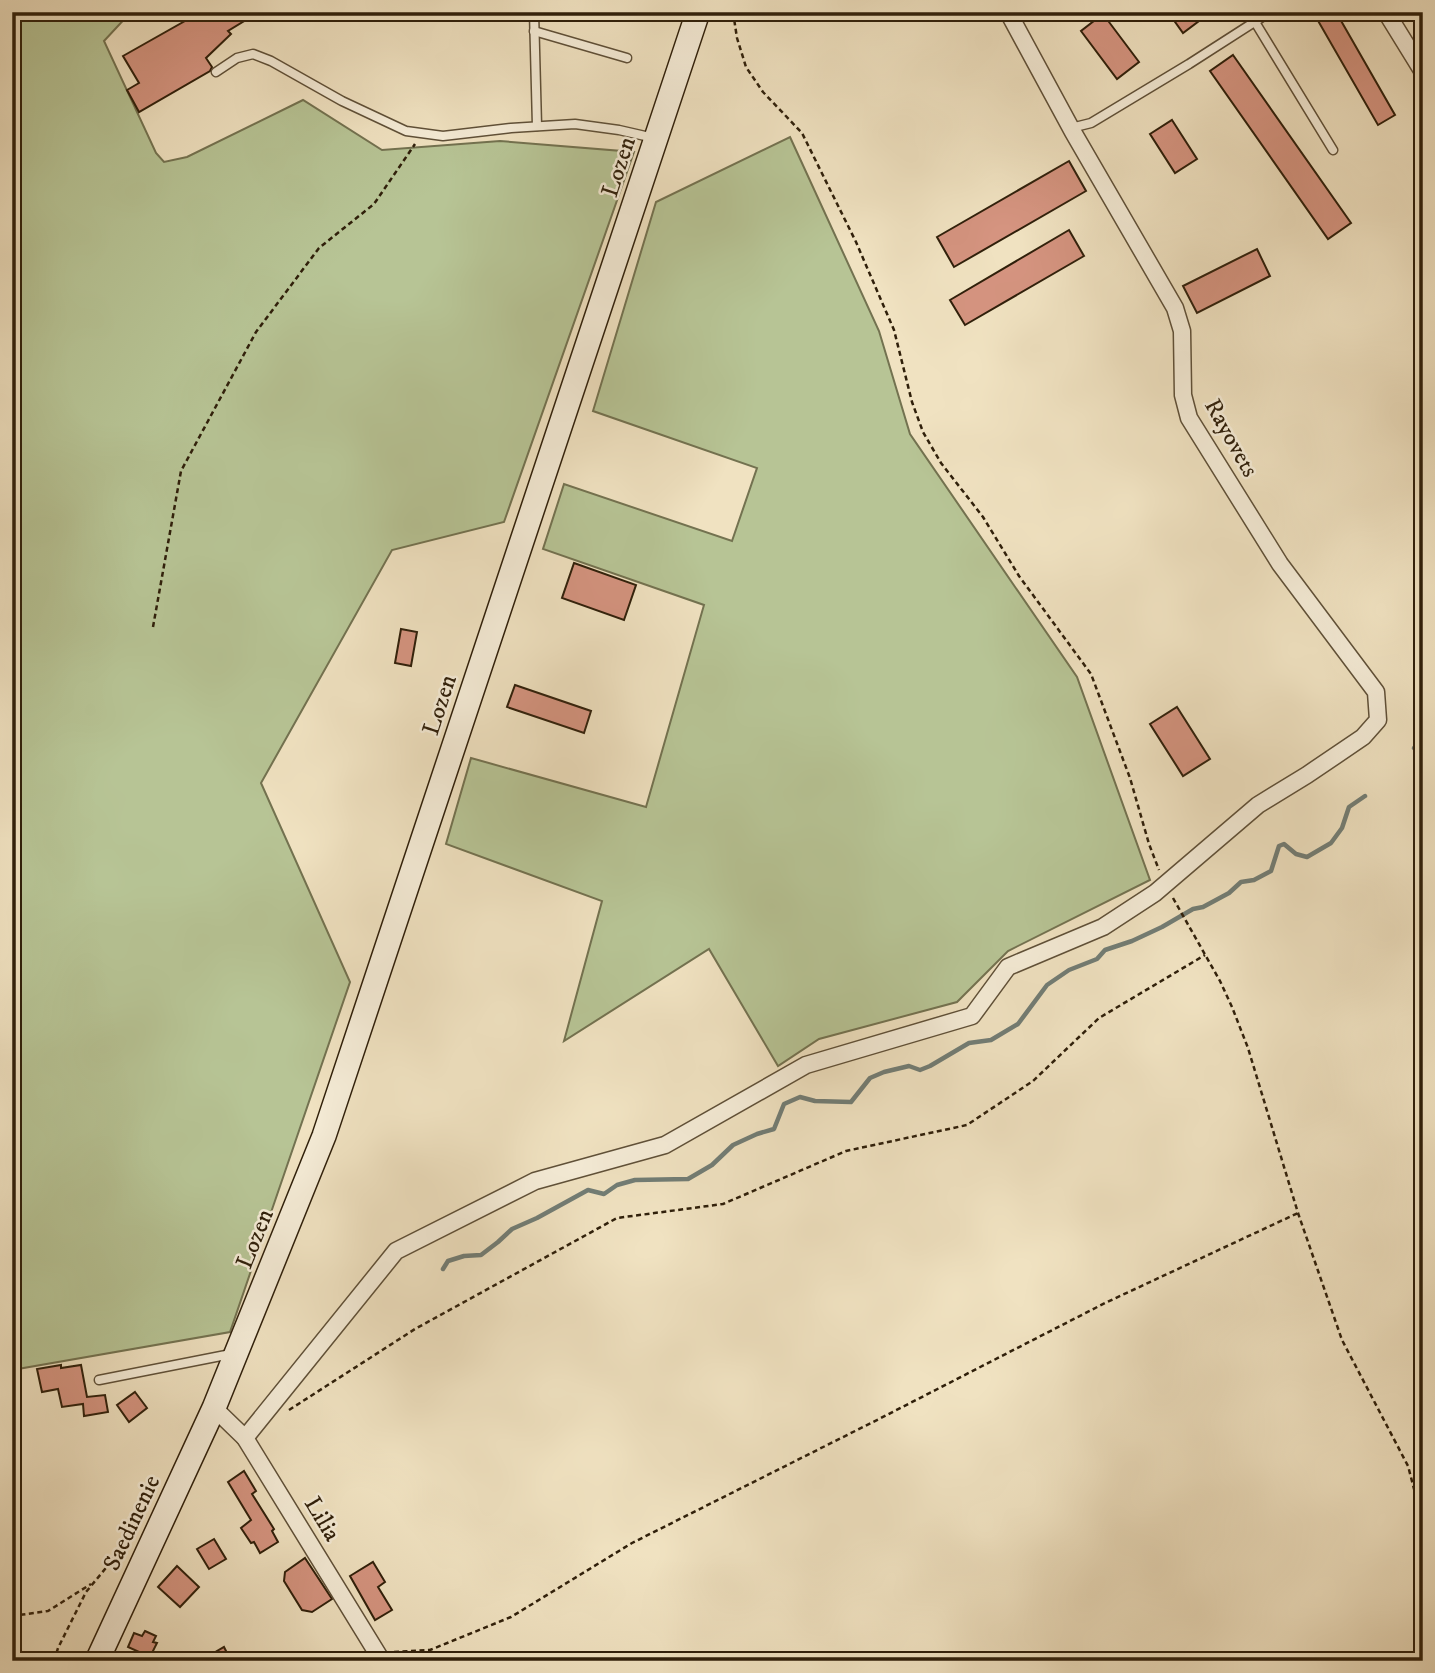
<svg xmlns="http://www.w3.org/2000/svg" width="1435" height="1673" font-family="'IM FELL DW Pica',serif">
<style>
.green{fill:#b7c495;stroke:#737250;stroke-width:2}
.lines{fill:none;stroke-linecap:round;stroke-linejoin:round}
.stream{stroke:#727d75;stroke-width:4.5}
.building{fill:#d59480;stroke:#2f1f0a;stroke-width:2}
.lane-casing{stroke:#5f5038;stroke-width:11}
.street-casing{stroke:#5f5038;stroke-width:19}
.secondary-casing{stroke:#2f1f0a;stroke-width:26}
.path{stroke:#2f1f0a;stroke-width:2.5;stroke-dasharray:5 3.5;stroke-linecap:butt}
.lane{stroke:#f5ecd7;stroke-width:8}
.street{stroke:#f5ecd7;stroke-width:16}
.secondary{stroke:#f5ecd7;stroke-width:23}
.labels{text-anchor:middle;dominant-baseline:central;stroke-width:5;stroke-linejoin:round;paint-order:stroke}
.street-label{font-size:24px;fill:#2f1f0a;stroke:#f5ecd7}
</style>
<rect width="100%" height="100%" fill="#f0e2c1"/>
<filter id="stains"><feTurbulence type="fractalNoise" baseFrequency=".00286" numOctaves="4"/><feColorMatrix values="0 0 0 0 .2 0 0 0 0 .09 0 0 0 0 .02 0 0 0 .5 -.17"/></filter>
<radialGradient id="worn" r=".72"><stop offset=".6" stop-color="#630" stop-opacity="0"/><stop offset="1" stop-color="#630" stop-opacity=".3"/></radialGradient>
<g class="green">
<path d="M 12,12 L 131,12 L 104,41 L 156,153 L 164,162 L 187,157 L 303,100 L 382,150 L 500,141 L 634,152 L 504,522 L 392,550 L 261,783 L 350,982 L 230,1332 L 12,1370 Z"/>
<path d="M 790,137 L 879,331 L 910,434 L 1077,677 L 1150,880 L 1008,951 L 957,1002 L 819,1039 L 778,1066 L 709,949 L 564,1041 L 602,901 L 446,844 L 471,758 L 646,807 L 704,605 L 543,549 L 564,484 L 732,541 L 757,468 L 593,411 L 656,202 Z"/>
</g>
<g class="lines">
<g class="stream">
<path d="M 1414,748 L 1423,738"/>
<path d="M 443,1269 L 448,1261 L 464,1256 L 481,1255 L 498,1242 L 512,1229 L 537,1218 L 588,1190 L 604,1194 L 617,1185 L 635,1180 L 688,1179 L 712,1165 L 733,1145 L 757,1134 L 774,1129 L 784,1104 L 800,1097 L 815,1101 L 851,1102 L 870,1078 L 884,1072 L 909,1066 L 920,1070 L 930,1066 L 969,1043 L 991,1040 L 1018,1024 L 1047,985 L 1069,970 L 1097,959 L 1105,950 L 1132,941 L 1162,927 L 1193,909 L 1203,907 L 1229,893 L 1241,882 L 1254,880 L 1271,871 L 1279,846 L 1284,844 L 1296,854 L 1307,857 L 1331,843 L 1342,828 L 1349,807 L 1365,796"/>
</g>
</g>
<g class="building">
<path d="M 201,12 L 259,12 L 228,31 L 231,34 L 206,58 L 212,67 L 210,71 L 139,112 L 127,90 L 139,83 L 123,56 Z"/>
<path d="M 1168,12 L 1211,12 L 1183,33 Z"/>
<path d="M 1313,12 L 1336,12 L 1395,115 L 1378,125 Z"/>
<path d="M 1103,14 L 1139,62 L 1117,79 L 1081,31 Z"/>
<path d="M 1233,55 L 1351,223 L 1328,239 L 1210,71 Z"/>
<path d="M 1172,120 L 1197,159 L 1175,173 L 1150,134 Z"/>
<path d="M 1069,161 L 1086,191 L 954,267 L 937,237 Z"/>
<path d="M 1069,230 L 1084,256 L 965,325 L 950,300 Z"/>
<path d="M 1257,249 L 1270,276 L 1197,313 L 1183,286 Z"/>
<path d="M 574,563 L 636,585 L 624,620 L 562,598 Z"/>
<path d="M 401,629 L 417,632 L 411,666 L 395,663 Z"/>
<path d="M 515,685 L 591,711 L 584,733 L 507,707 Z"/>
<path d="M 1177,707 L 1210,759 L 1183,776 L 1150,724 Z"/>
<path d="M 61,1365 L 61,1368 L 81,1365 L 87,1397 L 105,1395 L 108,1412 L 84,1416 L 83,1404 L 62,1407 L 58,1389 L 42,1392 L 37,1369 Z"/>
<path d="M 135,1392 L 147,1408 L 129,1422 L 117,1405 Z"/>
<path d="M 244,1471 L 256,1491 L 252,1494 L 274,1529 L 272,1531 L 278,1542 L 260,1553 L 254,1542 L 251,1543 L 241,1528 L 251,1520 L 228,1482 Z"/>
<path d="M 214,1539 L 226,1559 L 209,1569 L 197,1549 Z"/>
<path d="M 305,1558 L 332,1599 L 312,1612 L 302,1610 L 284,1581 L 285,1572 Z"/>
<path d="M 373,1562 L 385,1582 L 378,1587 L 392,1610 L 375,1620 L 350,1576 Z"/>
<path d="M 177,1566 L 199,1587 L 180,1607 L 158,1587 Z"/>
<path d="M 145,1631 L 156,1636 L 153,1642 L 157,1643 L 150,1657 L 128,1647 L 134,1633 L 142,1636 Z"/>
<path d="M 224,1647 L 231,1661 L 200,1661 Z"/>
</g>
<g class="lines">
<g class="lane-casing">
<g id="lane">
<path d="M 534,12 L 537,126"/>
<path d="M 1255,22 L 1333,150"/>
<path d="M 534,31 L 627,58"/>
<path d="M 216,72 L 237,58 L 253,54 L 271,61 L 342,101 L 406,131 L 443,136 L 511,128 L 575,124 L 619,130 L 654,138"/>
<path d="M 1071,128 L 1091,123 L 1189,64 L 1270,12"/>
<path d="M 99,1380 L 231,1354"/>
</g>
</g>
<g class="street-casing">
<g id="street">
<path d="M 1386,12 L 1423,72"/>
<path d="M 214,1408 L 245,1438 L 382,1661"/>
<path d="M 245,1438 L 396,1251 L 535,1181 L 665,1145 L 806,1065 L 972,1016 L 1008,967 L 1103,927 L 1155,893 L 1258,805 L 1307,775 L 1363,737 L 1378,720 L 1376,692 L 1280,564 L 1189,418 L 1183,395 L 1182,331 L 1175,308 L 1073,132 L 1008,12"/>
</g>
</g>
<g class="secondary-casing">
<path id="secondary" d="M 97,1661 L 214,1408 L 324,1136 L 698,12"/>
</g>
<g class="path">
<path d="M 733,12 L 737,38 L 746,67 L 763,92 L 802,133 L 856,242 L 894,330 L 912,402 L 923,432 L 941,463 L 983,517 L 1019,576 L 1091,674 L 1130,778 L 1149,844 L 1159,870"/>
<path d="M 153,627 L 181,471 L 256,332 L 319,248 L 374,204 L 415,144"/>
<path d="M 1173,898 L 1220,981 L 1232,1007 L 1248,1048 L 1298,1213 L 1342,1340 L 1408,1466 L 1423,1523"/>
<path d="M 289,1410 L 415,1329 L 617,1218 L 723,1204 L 846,1151 L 967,1125 L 1033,1081 L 1099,1018 L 1205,955"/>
<path d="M 12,1616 L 48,1611 L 91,1584"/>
<path d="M 394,1652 L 430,1650 L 511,1617 L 632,1543 L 879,1419 L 1105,1303 L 1298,1213"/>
<path d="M 54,1661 L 58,1648 L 86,1592 L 110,1563 L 147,1505"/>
</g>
<use href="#lane" class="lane"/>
<use href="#street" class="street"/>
<use href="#secondary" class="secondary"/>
</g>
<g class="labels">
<g class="street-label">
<text transform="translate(619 167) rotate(-72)">Lozen</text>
<text transform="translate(1231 438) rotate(61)">Rayovets</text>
<text transform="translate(440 705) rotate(-72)">Lozen</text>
<text transform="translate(255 1239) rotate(-68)">Lozen</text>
<text transform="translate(322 1519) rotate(59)">Lilia</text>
<text transform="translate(132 1523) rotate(-65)">Saedinenie</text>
</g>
</g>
<rect width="1435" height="1673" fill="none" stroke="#f0e2c1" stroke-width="42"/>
<rect x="14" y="14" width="1407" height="1645" fill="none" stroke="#2f1f0a" stroke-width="3.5"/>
<rect x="21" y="21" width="1393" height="1631" fill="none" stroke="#2f1f0a" stroke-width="2"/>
<rect width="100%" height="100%" filter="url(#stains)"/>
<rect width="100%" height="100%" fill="url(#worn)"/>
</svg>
